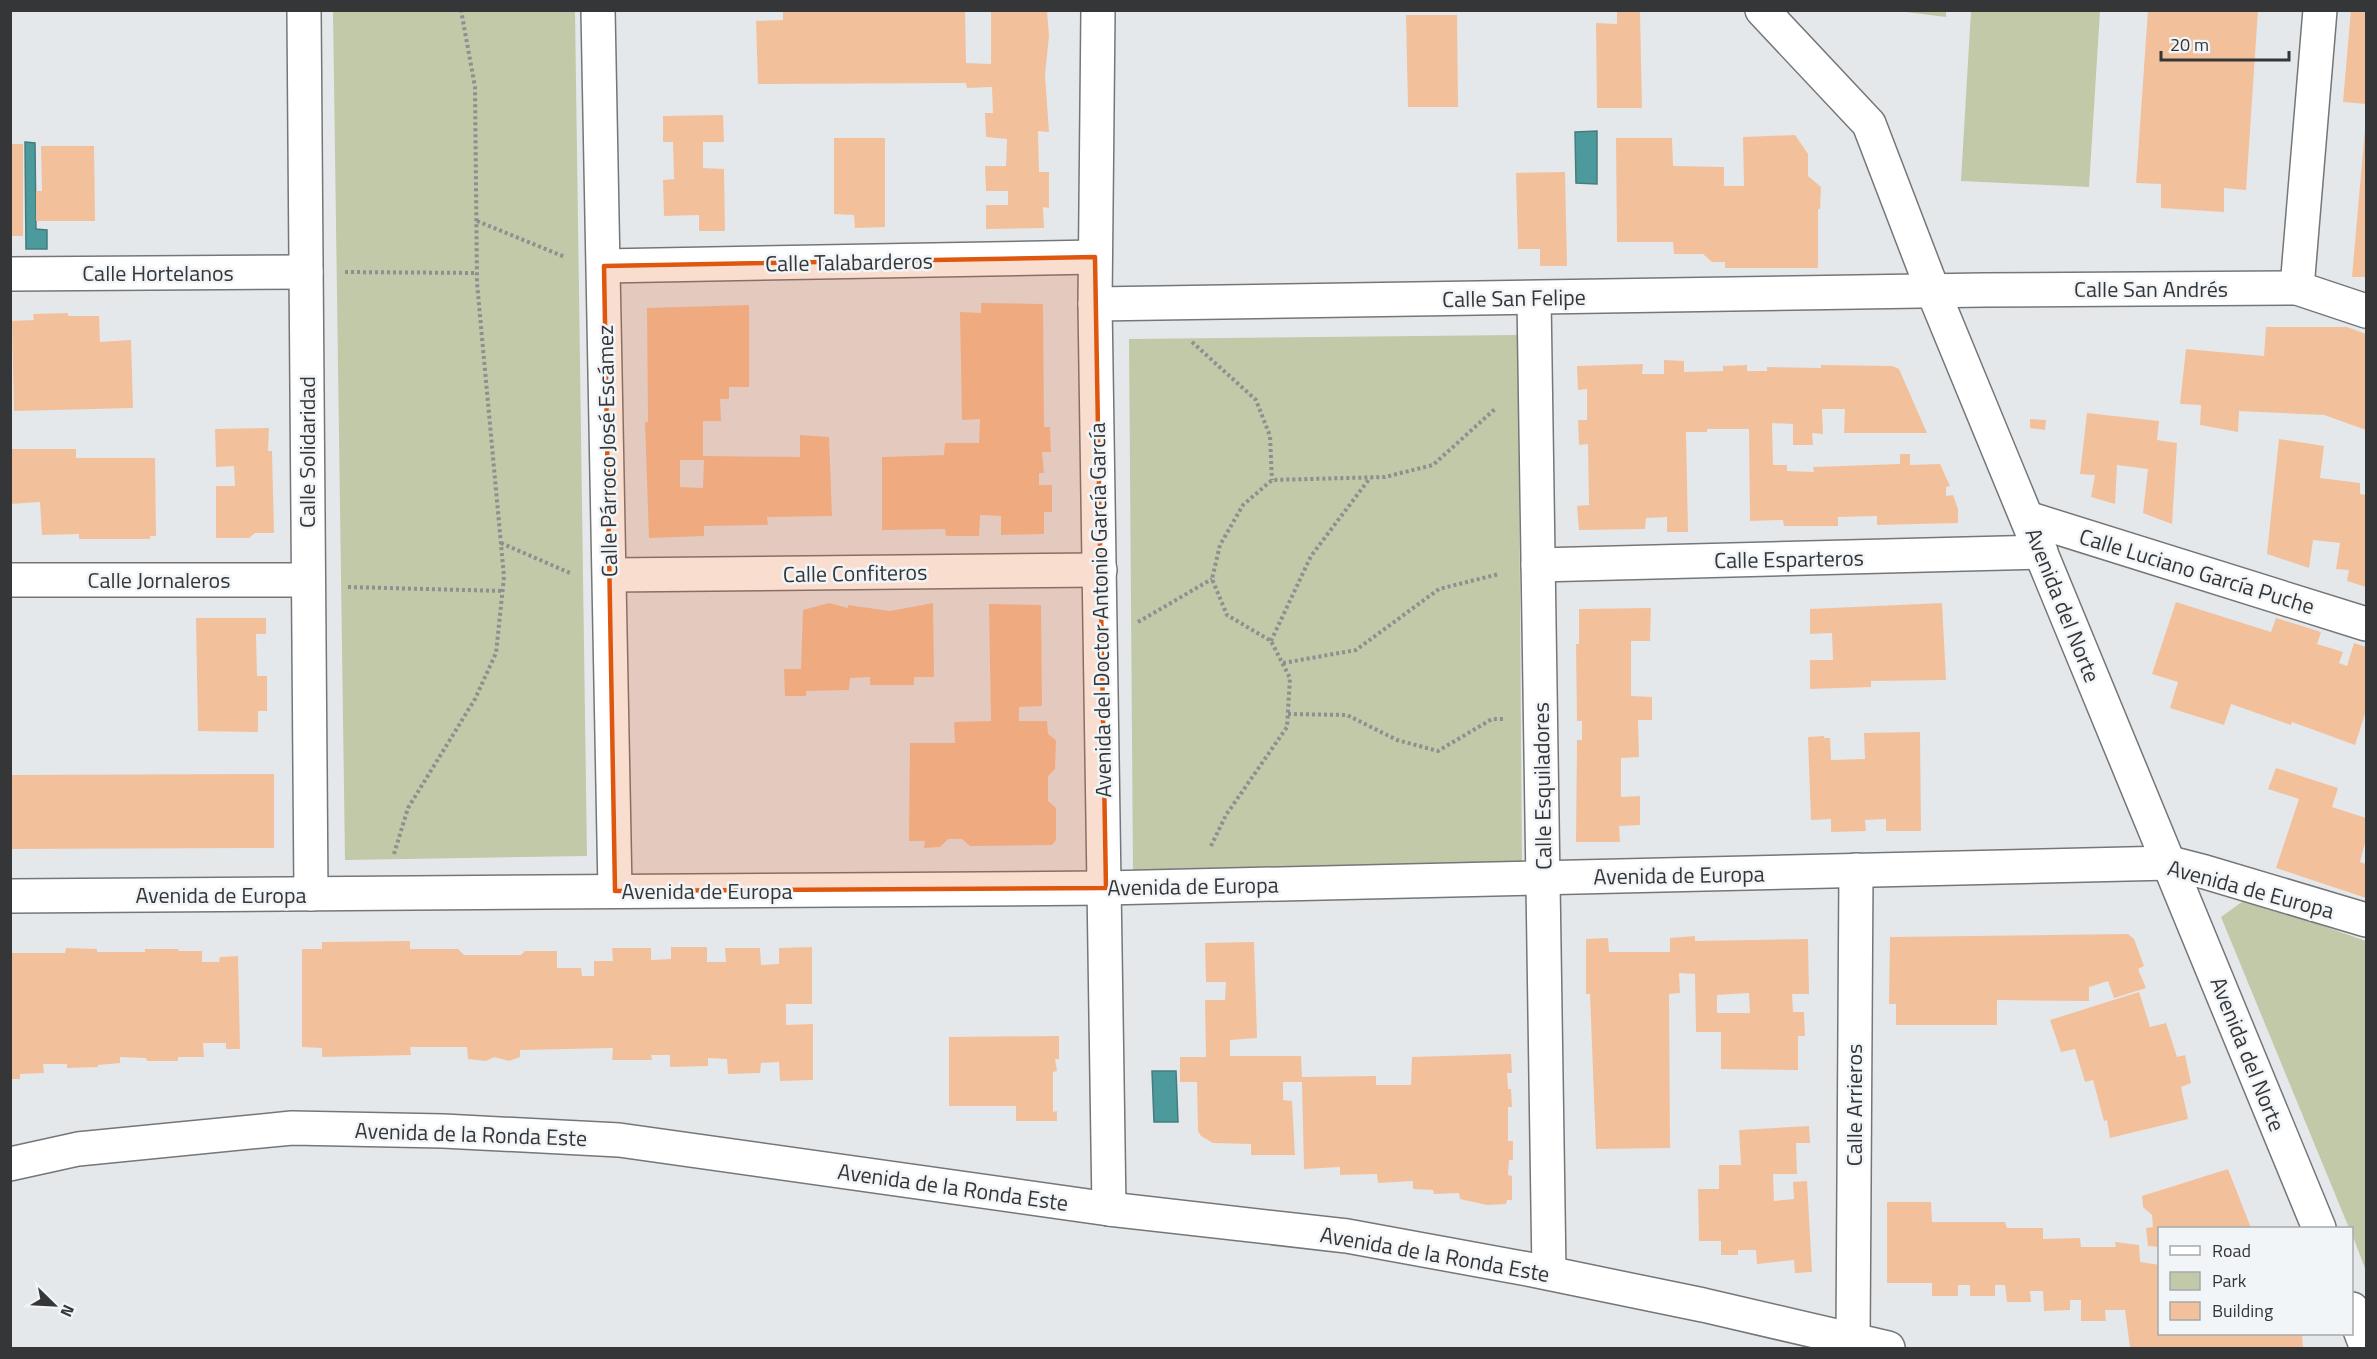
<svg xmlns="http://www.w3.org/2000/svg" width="2377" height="1359" font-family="'Titillium Web',sans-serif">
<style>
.green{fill:#c1c9a8}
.water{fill:#4d9a9d;stroke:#467c7e;stroke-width:1.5}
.building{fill:#f3c09c;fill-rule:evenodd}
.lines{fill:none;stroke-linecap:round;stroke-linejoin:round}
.street-casing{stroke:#747678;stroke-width:36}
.path{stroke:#8d8f90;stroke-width:4;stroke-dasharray:3 3;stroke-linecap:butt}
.street{stroke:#fff;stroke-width:33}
.marked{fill:#df570e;fill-opacity:0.2;stroke:#df570e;stroke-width:4.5;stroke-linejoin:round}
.labels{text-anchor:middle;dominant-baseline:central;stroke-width:5;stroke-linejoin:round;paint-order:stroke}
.street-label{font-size:22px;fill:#353637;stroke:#f2f5f8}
</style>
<rect width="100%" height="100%" fill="#e5e8ea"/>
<g class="green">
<path d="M 1890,10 L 1946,10 L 1946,17 Z"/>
<path d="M 333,11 L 575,11 L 587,856 L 345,860 Z"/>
<path d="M 1971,11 L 2100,11 L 2089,187 L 1961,181 Z"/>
<path d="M 1518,335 L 1522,868 L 1133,872 L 1129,339 Z"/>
<path d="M 2246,899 L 2366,941 L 2366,1271 L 2352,1234 L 2352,1228 L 2349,1228 L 2221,917 Z"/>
</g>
<g class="water">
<path d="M 1597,131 L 1597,184 L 1576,183 L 1575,132 Z"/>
<path d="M 25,142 L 35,143 L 36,229 L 47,230 L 47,249 L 26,249 Z"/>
<path d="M 1152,1071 L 1176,1071 L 1178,1122 L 1154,1122 Z"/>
</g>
<g class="building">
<path d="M 783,10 L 965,10 L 966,63 L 991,64 L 991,10 L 1047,10 L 1049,36 L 1045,75 L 1049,132 L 1038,131 L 1039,172 L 1049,172 L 1049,208 L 1043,207 L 1044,228 L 986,229 L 986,205 L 1008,205 L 1008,191 L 986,191 L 985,166 L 1006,166 L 1007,139 L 986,137 L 985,113 L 993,113 L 992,87 L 967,88 L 966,83 L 758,84 L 756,21 L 783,20 Z"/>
<path d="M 1617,10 L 1640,12 L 1642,108 L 1597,108 L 1596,23 L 1617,24 Z"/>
<path d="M 2148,10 L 2258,10 L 2246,190 L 2224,188 L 2224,212 L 2161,208 L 2161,184 L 2136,183 Z"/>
<path d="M 2351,10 L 2366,10 L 2366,104 L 2343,102 Z"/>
<path d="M 1406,15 L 1457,15 L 1458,107 L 1408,107 Z"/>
<path d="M 723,115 L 724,142 L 703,142 L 703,168 L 724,169 L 725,231 L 699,231 L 699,215 L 664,216 L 663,180 L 674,179 L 673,142 L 663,142 L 663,116 Z"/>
<path d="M 2365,129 L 2366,277 L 2352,277 Z"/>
<path d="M 1795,135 L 1808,154 L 1808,176 L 1821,187 L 1820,209 L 1818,209 L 1818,268 L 1725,268 L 1725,262 L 1712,262 L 1703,254 L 1674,254 L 1673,242 L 1617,242 L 1616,138 L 1672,138 L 1673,166 L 1724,167 L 1724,186 L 1744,186 L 1743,137 Z"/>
<path d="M 834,138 L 885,138 L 885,227 L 855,228 L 854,215 L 834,214 Z"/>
<rect x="10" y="144" width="13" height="92"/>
<path d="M 41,146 L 94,146 L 95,221 L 36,221 L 36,191 L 42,191 Z"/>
<path d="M 1565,172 L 1567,266 L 1540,266 L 1540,249 L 1518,249 L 1516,173 Z"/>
<path d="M 981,303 L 1043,304 L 1044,427 L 1050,427 L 1051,452 L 1042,452 L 1044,473 L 1039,473 L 1039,485 L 1052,485 L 1052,512 L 1044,512 L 1044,534 L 1001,535 L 1001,516 L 980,515 L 979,536 L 946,536 L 945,529 L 882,530 L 882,457 L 944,455 L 945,443 L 979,443 L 980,419 L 962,420 L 960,312 L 981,313 Z"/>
<path d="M 749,305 L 749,387 L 729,387 L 729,399 L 720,399 L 721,421 L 703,421 L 703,456 L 800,457 L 800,435 L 829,437 L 832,516 L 767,517 L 768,525 L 704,526 L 704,536 L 649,538 L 645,422 L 648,422 L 647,308 ZM 680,460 L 704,460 L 703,488 L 680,487 Z"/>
<path d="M 68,313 L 68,316 L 99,316 L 100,342 L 131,340 L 133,408 L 14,411 L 12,321 L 34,320 L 33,314 Z"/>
<path d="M 2266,327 L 2347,327 L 2366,334 L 2366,430 L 2324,415 L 2239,411 L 2238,432 L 2200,425 L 2201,405 L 2180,404 L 2186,349 L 2264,356 Z"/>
<path d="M 1664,360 L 1684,361 L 1684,372 L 1723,371 L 1723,366 L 1747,365 L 1747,371 L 1767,371 L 1767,367 L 1821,368 L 1821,365 L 1892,366 L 1899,369 L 1927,433 L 1844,433 L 1845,409 L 1822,409 L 1823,434 L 1812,433 L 1813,445 L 1793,445 L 1793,424 L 1772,423 L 1773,465 L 1787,465 L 1787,471 L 1814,472 L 1813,467 L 1900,464 L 1900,454 L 1910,454 L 1910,465 L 1940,464 L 1950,486 L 1946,487 L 1946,496 L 1953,495 L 1958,509 L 1958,523 L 1877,525 L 1877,516 L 1838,517 L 1838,526 L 1784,526 L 1783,520 L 1750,521 L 1749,429 L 1707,429 L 1707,432 L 1686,432 L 1688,532 L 1667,532 L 1667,517 L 1646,518 L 1645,529 L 1579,530 L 1577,506 L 1589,505 L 1588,444 L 1579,445 L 1578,420 L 1587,420 L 1587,389 L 1578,390 L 1577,366 L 1643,364 L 1642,374 L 1664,374 Z"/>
<path d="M 2087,413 L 2159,421 L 2157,440 L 2177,443 L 2172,524 L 2143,513 L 2148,469 L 2117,465 L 2115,504 L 2091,497 L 2095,475 L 2080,474 Z"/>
<path d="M 2030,419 L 2046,420 L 2045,430 L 2030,428 Z"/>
<path d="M 269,428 L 268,451 L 272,451 L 274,533 L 255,533 L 249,538 L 216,538 L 216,486 L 235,486 L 234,466 L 216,467 L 215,429 Z"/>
<path d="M 2279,439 L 2324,446 L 2320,478 L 2360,483 L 2360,494 L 2366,495 L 2366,587 L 2347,581 L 2349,570 L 2336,569 L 2340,543 L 2313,540 L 2309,568 L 2267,554 Z"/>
<path d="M 10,449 L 76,449 L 76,458 L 155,458 L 156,536 L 150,536 L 150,539 L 79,539 L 79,534 L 42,535 L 40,502 L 10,504 Z"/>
<path d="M 2176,602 L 2271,632 L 2276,618 L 2321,632 L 2317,644 L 2343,652 L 2339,663 L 2347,666 L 2354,643 L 2366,647 L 2366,711 L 2355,745 L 2292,722 L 2291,725 L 2231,704 L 2224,725 L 2170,708 L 2178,682 L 2152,674 Z"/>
<path d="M 829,603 L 848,608 L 848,605 L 890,611 L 933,603 L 934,677 L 914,677 L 914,685 L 870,685 L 870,677 L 850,678 L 849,690 L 806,691 L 806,696 L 785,696 L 784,669 L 801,669 L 803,610 Z"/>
<path d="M 1942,603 L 1946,680 L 1871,681 L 1871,687 L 1810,689 L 1810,660 L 1833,660 L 1832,633 L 1810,634 L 1810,609 Z"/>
<path d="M 989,604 L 1041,605 L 1042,706 L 1019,707 L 1019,721 L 1047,721 L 1048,734 L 1056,740 L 1055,769 L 1048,776 L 1048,801 L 1056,808 L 1056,840 L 1052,845 L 970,846 L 962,839 L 948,839 L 940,847 L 924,848 L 925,841 L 909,841 L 910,743 L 955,743 L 954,722 L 991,721 Z"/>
<path d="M 1651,608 L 1650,641 L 1631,641 L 1631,696 L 1652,697 L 1652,720 L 1638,720 L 1639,757 L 1621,758 L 1621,797 L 1640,796 L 1640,825 L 1619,826 L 1620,842 L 1576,842 L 1577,740 L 1582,740 L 1582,721 L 1577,721 L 1576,644 L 1579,644 L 1579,609 Z"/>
<path d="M 196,618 L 266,618 L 266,634 L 256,634 L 257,676 L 267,676 L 267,711 L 258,711 L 258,732 L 198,731 Z"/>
<path d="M 1920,732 L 1921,831 L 1886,831 L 1886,819 L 1865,820 L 1866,831 L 1831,832 L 1831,819 L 1811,820 L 1808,737 L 1824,736 L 1824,738 L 1830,738 L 1831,760 L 1865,759 L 1864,733 Z"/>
<path d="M 2276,768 L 2338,788 L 2332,807 L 2366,818 L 2366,839 L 2360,862 L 2366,864 L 2366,898 L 2276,868 L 2299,799 L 2268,789 Z"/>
<path d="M 274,774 L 274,848 L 10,849 L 10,775 Z"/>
<path d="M 2128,934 L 2134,939 L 2144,966 L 2138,969 L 2146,988 L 2114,998 L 2108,981 L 2089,987 L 2089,1001 L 1997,1000 L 1997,1025 L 1896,1025 L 1896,1004 L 1889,1004 L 1890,937 Z"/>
<path d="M 1695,936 L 1695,941 L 1808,939 L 1809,994 L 1792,994 L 1793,1012 L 1804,1012 L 1805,1036 L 1798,1036 L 1798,1070 L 1721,1069 L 1721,1032 L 1696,1032 L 1695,974 L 1679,973 L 1680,993 L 1669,994 L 1670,1148 L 1596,1149 L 1590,994 L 1586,994 L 1586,939 L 1608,938 L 1609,952 L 1670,952 L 1670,938 ZM 1749,993 L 1750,1013 L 1717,1013 L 1717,995 Z"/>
<path d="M 410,941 L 410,949 L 458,949 L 464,955 L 521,955 L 525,951 L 557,951 L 557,968 L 581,968 L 582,976 L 594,976 L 594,961 L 613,961 L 612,948 L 651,948 L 651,960 L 671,959 L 671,947 L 707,947 L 707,962 L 726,962 L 725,948 L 760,948 L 761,965 L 779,964 L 779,948 L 812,947 L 812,1004 L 786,1004 L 786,1025 L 813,1024 L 813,1080 L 780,1081 L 779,1062 L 761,1063 L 760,1073 L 728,1074 L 727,1059 L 708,1058 L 708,1066 L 670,1067 L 670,1055 L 651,1055 L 652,1060 L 612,1060 L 613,1048 L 520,1050 L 520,1057 L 509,1061 L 494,1057 L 486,1061 L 468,1059 L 467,1047 L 410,1047 L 411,1055 L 322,1057 L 322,1048 L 302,1047 L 302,949 L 322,949 L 322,942 Z"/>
<path d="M 1254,942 L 1257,1038 L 1230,1040 L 1230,1056 L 1301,1056 L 1302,1077 L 1376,1076 L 1376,1085 L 1411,1085 L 1412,1057 L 1511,1054 L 1512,1073 L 1507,1073 L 1508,1089 L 1511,1089 L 1512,1107 L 1508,1107 L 1508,1141 L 1513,1141 L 1513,1160 L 1509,1160 L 1508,1175 L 1512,1176 L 1512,1200 L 1507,1200 L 1506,1204 L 1487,1205 L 1460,1199 L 1459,1193 L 1434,1194 L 1433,1190 L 1413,1189 L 1413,1181 L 1378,1183 L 1377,1174 L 1340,1175 L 1340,1167 L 1304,1169 L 1302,1082 L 1283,1082 L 1283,1100 L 1292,1101 L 1295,1155 L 1251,1155 L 1251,1144 L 1213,1143 L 1201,1136 L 1198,1131 L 1197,1082 L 1180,1082 L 1180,1057 L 1206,1057 L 1205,1000 L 1225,1000 L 1226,982 L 1206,982 L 1205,943 Z"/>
<path d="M 66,948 L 97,949 L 97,952 L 145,952 L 145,949 L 178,949 L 179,951 L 202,951 L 202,962 L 219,962 L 220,957 L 238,956 L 240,1049 L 226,1049 L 226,1043 L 203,1043 L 204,1057 L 178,1057 L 178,1061 L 147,1061 L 146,1058 L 120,1057 L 120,1063 L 98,1065 L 98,1067 L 67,1068 L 67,1064 L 43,1064 L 44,1073 L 20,1074 L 20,1079 L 10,1079 L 10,953 L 65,953 Z"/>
<path d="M 2139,992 L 2150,1027 L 2166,1023 L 2177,1057 L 2185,1055 L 2191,1083 L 2181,1087 L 2188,1119 L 2110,1138 L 2107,1120 L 2104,1121 L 2093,1080 L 2085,1082 L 2075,1049 L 2061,1052 L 2050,1020 Z"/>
<path d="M 1059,1036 L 1059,1059 L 1055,1059 L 1057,1071 L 1053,1072 L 1053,1112 L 1057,1111 L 1057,1121 L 1016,1121 L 1016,1106 L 949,1106 L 949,1037 Z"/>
<path d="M 1809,1126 L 1810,1143 L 1796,1143 L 1797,1174 L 1773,1174 L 1774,1201 L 1794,1199 L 1793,1182 L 1807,1181 L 1812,1272 L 1795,1273 L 1794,1260 L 1757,1264 L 1756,1250 L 1738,1250 L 1738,1255 L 1721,1255 L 1721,1241 L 1699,1241 L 1698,1189 L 1719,1189 L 1719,1165 L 1741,1165 L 1739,1130 Z"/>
<path d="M 2228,1169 L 2251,1228 L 2160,1228 L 2160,1247 L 2148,1246 L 2146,1228 L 2153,1227 L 2152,1215 L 2143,1207 L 2142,1196 Z"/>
<path d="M 1887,1202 L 1931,1202 L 1932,1222 L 2005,1222 L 2007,1228 L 2043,1228 L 2043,1239 L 2080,1238 L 2081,1247 L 2116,1247 L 2115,1242 L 2139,1245 L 2140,1262 L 2160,1265 L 2160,1334 L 2302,1334 L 2303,1348 L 2130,1348 L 2125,1310 L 2105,1310 L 2106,1321 L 2081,1321 L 2081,1300 L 2070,1300 L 2070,1310 L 2044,1311 L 2043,1291 L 2030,1291 L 2031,1302 L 2007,1302 L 2005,1285 L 1995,1285 L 1995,1296 L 1970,1296 L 1970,1285 L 1958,1285 L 1958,1296 L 1932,1296 L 1932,1283 L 1887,1283 Z"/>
</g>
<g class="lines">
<g class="street-casing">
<g id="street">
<path d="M 304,10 L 311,894"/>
<path d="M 598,10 L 615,891"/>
<path d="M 1098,10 L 1095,304 L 1109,1209"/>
<path d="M 1762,10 L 1869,124 L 1933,291 L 2319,1228"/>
<path d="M 604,266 L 1095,257"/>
<path d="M 10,274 L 306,272"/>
<path d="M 2297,288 L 2320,10"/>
<path d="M 1534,298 L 1549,1273"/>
<path d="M 1095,304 L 1984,290 L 2297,288 L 2366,311"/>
<path d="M 2027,518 L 2366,624"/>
<path d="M 1538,565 L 2041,552"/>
<path d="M 610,575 L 1100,570"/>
<path d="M 10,580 L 308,580"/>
<path d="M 10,896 L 1106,888 L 2170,863 L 2205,872 L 2366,920"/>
<path d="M 10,1164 L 78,1149 L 292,1128 L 443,1131 L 619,1140 L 1109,1209 L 1347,1236 L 1533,1270 L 1703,1305 L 1888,1348"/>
<path d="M 2352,1309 L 2366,1346"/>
<path d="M 1853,1340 L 1856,870"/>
</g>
</g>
<g class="path">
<path d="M 477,221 L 565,257"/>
<path d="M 345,272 L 477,273"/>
<path d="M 1192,342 L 1256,400 L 1270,436 L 1272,480"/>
<path d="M 501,543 L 570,573"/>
<path d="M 348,587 L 503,591"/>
<path d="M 1138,622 L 1212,579"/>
<path d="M 1271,641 L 1311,556 L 1370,478"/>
<path d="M 1283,663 L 1356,650 L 1439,589 L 1499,574"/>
<path d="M 1288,714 L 1347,715 L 1397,740 L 1438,751 L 1492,719 L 1504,719"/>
<path d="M 1211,846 L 1226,815 L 1287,727 L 1290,678 L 1271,641 L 1227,615 L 1212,579 L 1220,545 L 1243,505 L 1272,480 L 1385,477 L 1433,465 L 1496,408"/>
<path d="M 394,854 L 408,808 L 475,699 L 496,653 L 504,577 L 477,283 L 475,87 L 461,10"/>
</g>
<use href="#street" class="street"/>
</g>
<path class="marked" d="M 1095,257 L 1106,888 L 615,891 L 604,266 Z"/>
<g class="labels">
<g class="street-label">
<text transform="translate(849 262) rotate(-1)">Calle Talabarderos</text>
<text x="158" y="273">Calle Hortelanos</text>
<text x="2151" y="289">Calle San Andrés</text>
<text transform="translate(1514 298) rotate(-1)">Calle San Felipe</text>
<text transform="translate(607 451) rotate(-91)">Calle Párroco José Escámez</text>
<text transform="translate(307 452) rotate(-90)">Calle Solidaridad</text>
<text transform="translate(1789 559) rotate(-1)">Calle Esparteros</text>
<text transform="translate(2197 571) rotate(17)">Calle Luciano García Puche</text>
<text transform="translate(855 573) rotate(-1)">Calle Confiteros</text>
<text x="159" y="580">Calle Jornaleros</text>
<text transform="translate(2063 605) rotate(68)">Avenida del Norte</text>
<text transform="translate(1100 610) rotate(-91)">Avenida del Doctor Antonio García García</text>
<text transform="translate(1542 786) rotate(-91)">Calle Esquiladores</text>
<text transform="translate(1679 875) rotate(-1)">Avenida de Europa</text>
<text transform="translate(1193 886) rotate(-1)">Avenida de Europa</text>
<text transform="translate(2251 889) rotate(15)">Avenida de Europa</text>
<text x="707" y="891">Avenida de Europa</text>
<text x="221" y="895">Avenida de Europa</text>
<text transform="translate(2248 1054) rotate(68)">Avenida del Norte</text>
<text transform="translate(1854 1105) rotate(-90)">Calle Arrieros</text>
<text transform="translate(471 1134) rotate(2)">Avenida de la Ronda Este</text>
<text transform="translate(953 1187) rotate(8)">Avenida de la Ronda Este</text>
<text transform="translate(1435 1254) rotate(10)">Avenida de la Ronda Este</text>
</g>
</g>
<rect width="2377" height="1359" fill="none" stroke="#353637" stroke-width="24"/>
<rect x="2158" y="1227" width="195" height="108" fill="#f2f5f8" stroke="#a6a9ab" stroke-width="1.5"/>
<rect x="2170" y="1246" width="30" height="9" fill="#ffffff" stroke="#a6a9ab" stroke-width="1.5"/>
<text x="2212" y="1257" font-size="18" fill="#353637">Road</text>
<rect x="2170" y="1272" width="30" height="18" fill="#c1c9a8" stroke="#a6a9ab" stroke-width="1.5"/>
<text x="2212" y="1287" font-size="18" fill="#353637">Park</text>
<rect x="2170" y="1302" width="30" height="18" fill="#f3c09c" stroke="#a6a9ab" stroke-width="1.5"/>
<text x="2212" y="1317" font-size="18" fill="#353637">Building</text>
<g transform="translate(54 1305) rotate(114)" stroke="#f2f5f8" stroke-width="4.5" paint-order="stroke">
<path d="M0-4.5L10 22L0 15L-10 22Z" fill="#353637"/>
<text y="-9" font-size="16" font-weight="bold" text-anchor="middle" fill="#353637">N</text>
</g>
<path d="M2161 51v9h128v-9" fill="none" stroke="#353637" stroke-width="3"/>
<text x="2170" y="51" font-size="18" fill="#353637" stroke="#f2f5f8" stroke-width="4.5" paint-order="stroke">20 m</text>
</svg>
